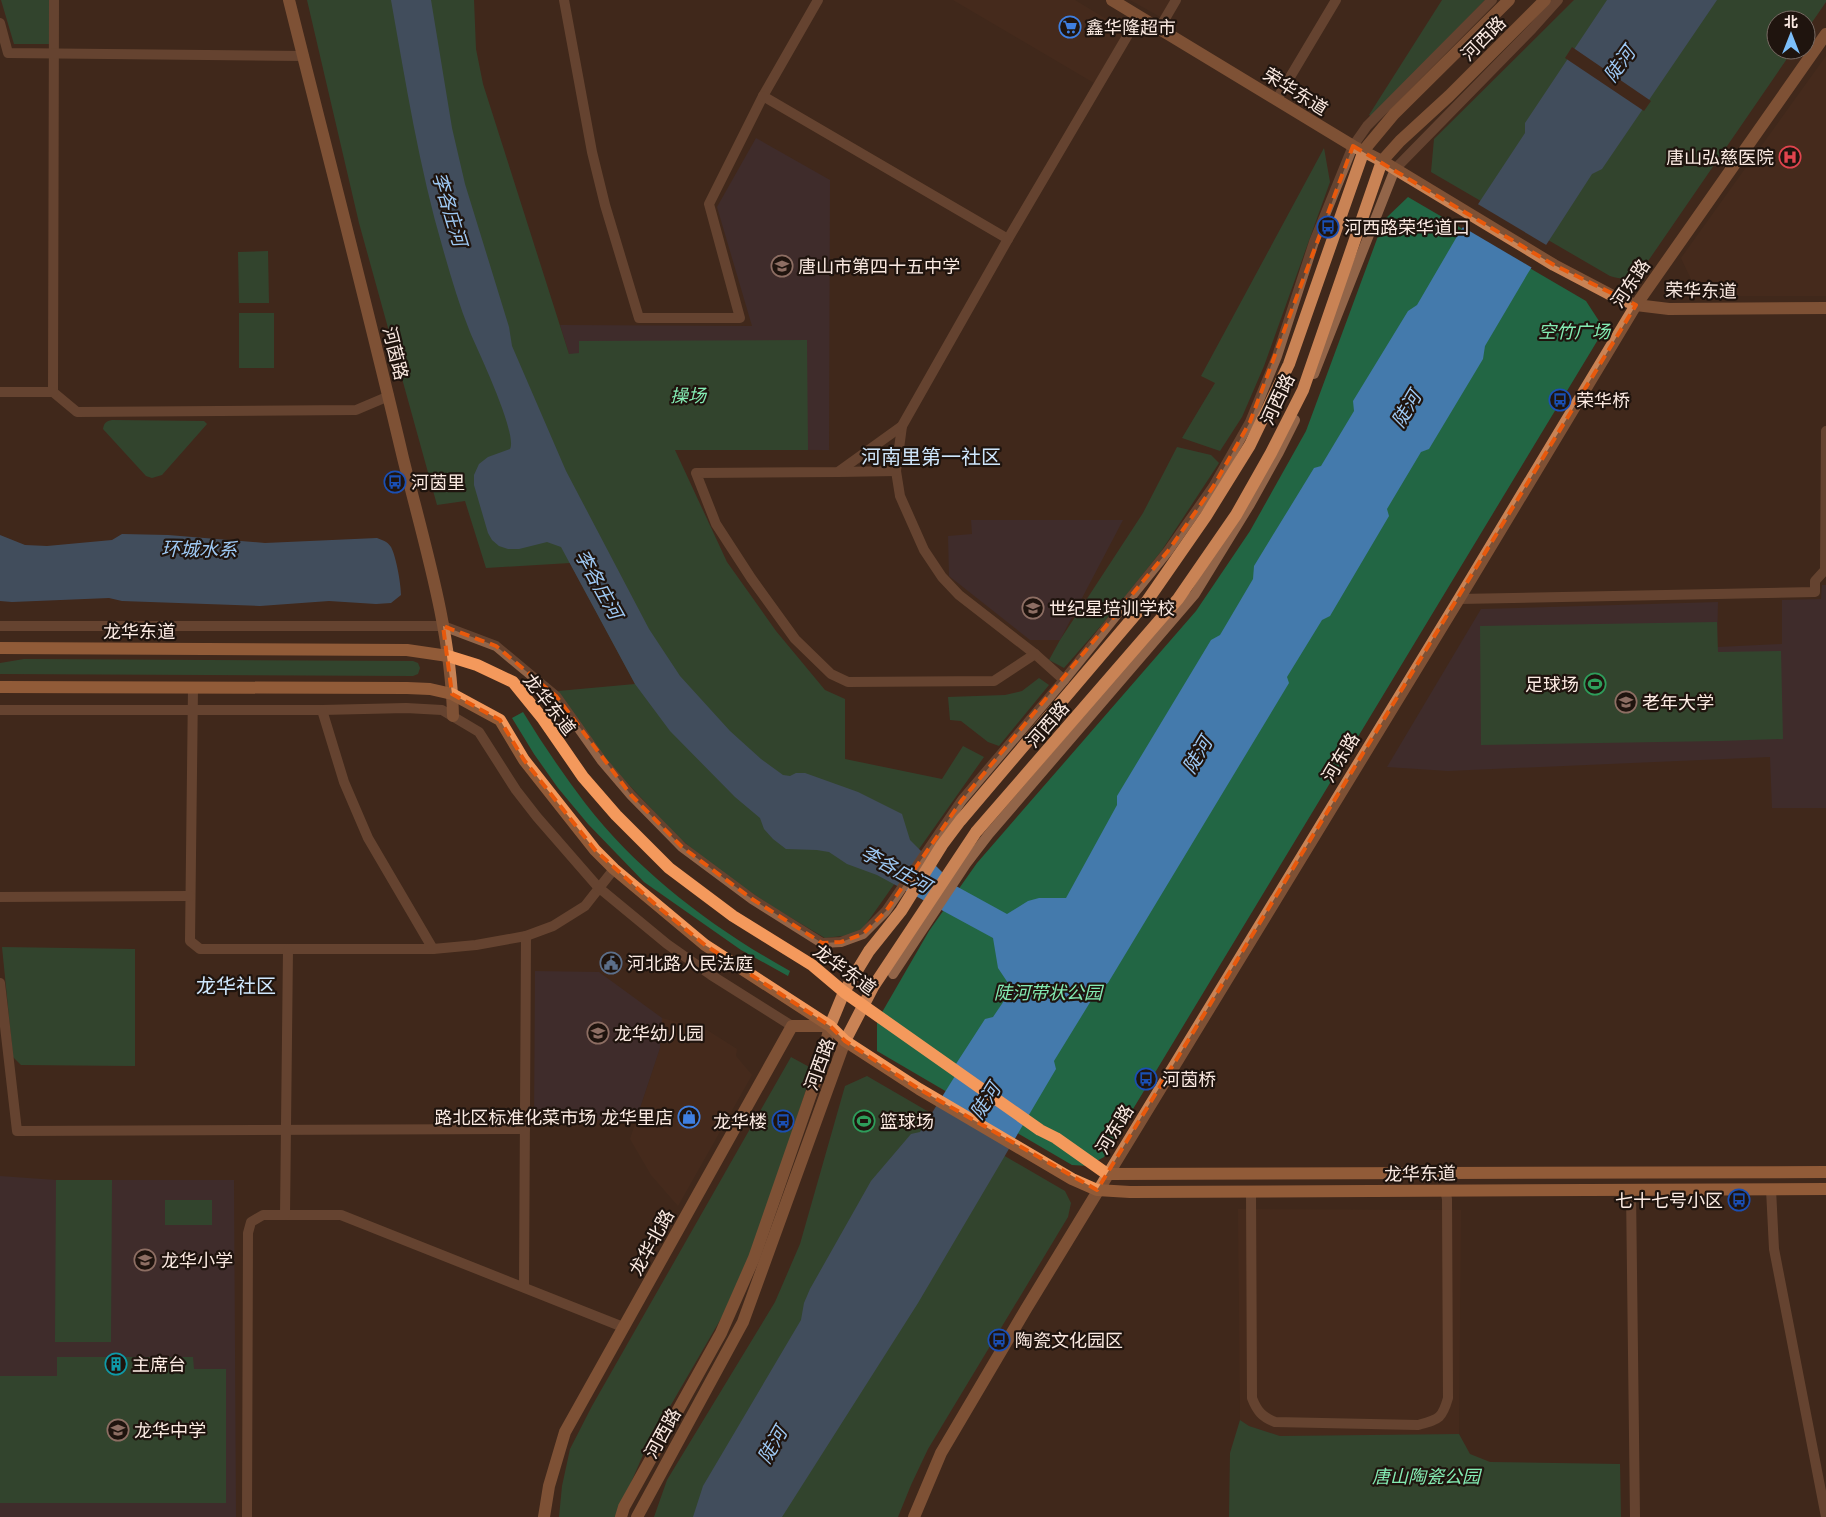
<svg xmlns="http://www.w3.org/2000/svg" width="1826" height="1517" font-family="'Noto Serif','Noto Sans SC',serif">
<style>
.built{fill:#4c2e1e}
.education{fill:#3f313e}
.green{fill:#264}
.water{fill:#447aac}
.pier{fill:#40281b}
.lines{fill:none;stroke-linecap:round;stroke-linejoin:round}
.street{stroke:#926549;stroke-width:10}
.secondary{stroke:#c98355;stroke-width:12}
.primary{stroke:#f4995c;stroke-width:12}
.marked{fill:none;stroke:#e8590c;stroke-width:4;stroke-dasharray:10 6;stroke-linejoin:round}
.labels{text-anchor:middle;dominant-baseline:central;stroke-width:4.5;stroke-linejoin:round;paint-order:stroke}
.poi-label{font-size:18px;fill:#fbeae2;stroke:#1f140e;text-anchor:start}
.street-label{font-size:18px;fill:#fbeae2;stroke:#1f140e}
.park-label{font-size:18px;font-style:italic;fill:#84ecb3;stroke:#1f140e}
.water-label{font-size:19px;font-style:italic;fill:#9ec9f4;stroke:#1f140e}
.quarter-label{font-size:20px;fill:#cee6fc;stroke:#1f140e}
</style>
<rect width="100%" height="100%" fill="#40281b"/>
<g class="built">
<path d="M 953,0 L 1075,0 L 1126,31 L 1094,83 Z"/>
<path d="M 1130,0 L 1175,0 L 1164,19 Z"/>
<path d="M 1826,56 L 1826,296 L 1699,296 L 1681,258 Z"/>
<path d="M 662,1018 L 707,1030 L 737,1049 L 736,1056 L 752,1075 L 678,1206 L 651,1175 L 630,1139 L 660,1048 Z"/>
<path d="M 1238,1209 L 1461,1210 L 1459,1434 L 1280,1436 L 1249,1426 L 1240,1420 Z"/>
</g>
<g class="education">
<path d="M 756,138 L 830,180 L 829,450 L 599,449 L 560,325 L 752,326 L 717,207 Z"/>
<path d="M 971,520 L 1123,520 L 1060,640 L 1030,640 L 949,576 L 948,536 L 972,534 Z"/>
<path d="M 1822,585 L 1826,585 L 1826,808 L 1772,808 L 1770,757 L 1448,771 L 1387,767 L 1481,609 L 1718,602 L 1717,647 L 1782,644 L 1782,600 L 1821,599 Z"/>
<path d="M 535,971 L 599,972 L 662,1018 L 660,1048 L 636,1120 L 534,1119 Z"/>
<path d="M 0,1176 L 56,1180 L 234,1180 L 236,1517 L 0,1517 Z"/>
</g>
<g class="green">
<path d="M 1,0 L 49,0 L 49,44 L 14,44 Z"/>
<path d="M 307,0 L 474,0 L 476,49 L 483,84 L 569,354 L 579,353 L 579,341 L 807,340 L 808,450 L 675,450 L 727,562 L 776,631 L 825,690 L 845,699 L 845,759 L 942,779 L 963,746 L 984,757 L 859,934 L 825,938 L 773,907 L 718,870 L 677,836 L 601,755 L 576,721 L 558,691 L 635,684 L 570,563 L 486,568 L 465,501 L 437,505 L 359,223 Z"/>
<path d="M 1442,0 L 1485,0 L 1372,117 L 1369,115 Z"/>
<path d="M 1574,0 L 1826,0 L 1826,2 L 1806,31 L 1806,20 L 1776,20 L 1776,50 L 1793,50 L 1644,267 C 1632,280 1627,281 1610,276 L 1431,172 L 1434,139 Z"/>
<path d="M 1324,148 L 1330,182 L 1264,366 L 1242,417 L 1220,451 L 1182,438 L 1215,383 L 1201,376 Z"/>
<path d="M 1408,197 L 1586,301 L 1599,321 L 1599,338 L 1104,1157 L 1088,1166 L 1072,1165 L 877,1051 L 877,1021 L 929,931 L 977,863 L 1196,611 L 1250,531 L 1306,431 L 1384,220 Z"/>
<path d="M 268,251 L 269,303 L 239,303 L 238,252 Z"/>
<rect x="239" y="313" width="35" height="55"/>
<path d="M 112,420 L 204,421 L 207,424 L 162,475 L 152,478 L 146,476 L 103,429 C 104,423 106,421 112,420 Z"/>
<path d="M 1177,447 L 1211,455 L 1219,463 L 1162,550 L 1112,613 L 1064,668 L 1049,660 L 1060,640 L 1143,513 Z"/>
<path d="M 1717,622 L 1718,652 L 1781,651 L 1783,739 L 1719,741 L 1481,745 L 1480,626 Z"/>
<path d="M 24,659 L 413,661 L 418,663 L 420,668 L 418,674 L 413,676 L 0,674 L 0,663 Z"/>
<path d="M 1039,678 L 1049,685 L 999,746 L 988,742 L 961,721 L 950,720 L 948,697 L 1005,695 L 1022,691 Z"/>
<path d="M 523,712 C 542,743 563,774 585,803 C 639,873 714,929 790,971 L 788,976 L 741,950 L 644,882 L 588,824 L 558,788 L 534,754 L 512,718 Z"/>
<path d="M 2,947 L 135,949 L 135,1066 L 21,1065 L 13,1057 Z"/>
<path d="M 791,1057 L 813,1069 L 754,1246 L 723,1315 L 646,1448 L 616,1517 L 559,1517 L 562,1486 L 570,1449 L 592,1406 Z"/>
<path d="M 867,1076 L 1065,1191 L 1071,1203 L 1068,1217 L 928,1449 L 911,1485 L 898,1517 L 654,1517 L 667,1480 L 775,1302 L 800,1244 L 845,1086 Z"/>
<path d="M 56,1180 L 112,1180 L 111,1342 L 55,1342 Z"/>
<rect x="165" y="1200" width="47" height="25"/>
<path d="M 57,1357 L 193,1357 L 194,1369 L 226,1369 L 226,1503 L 0,1503 L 0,1376 L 57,1376 Z"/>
<path d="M 1240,1420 L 1249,1426 L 1280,1436 L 1459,1434 L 1470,1454 L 1490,1462 L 1620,1464 L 1621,1517 L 1229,1517 L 1230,1453 Z"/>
</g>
<g class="water">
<path d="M 391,0 L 431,0 L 452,128 L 465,184 L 509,327 L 512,346 L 566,471 L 649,629 L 680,676 L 730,731 L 761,759 L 783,775 L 790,776 L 796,773 L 805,773 L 858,792 L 902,814 L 910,840 L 956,886 L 1007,914 L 1028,901 L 1039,898 L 1066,898 L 1117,805 L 1117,796 L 1211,640 L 1220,635 L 1253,579 L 1254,566 L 1314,468 L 1321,466 L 1354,411 L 1353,401 L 1408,311 L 1417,305 L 1459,233 L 1525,133 L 1525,123 L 1607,0 L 1717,0 L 1602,169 L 1592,174 L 1528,273 L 1485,346 L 1483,359 L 1429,449 L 1421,452 L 1387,509 L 1389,516 L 1330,616 L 1322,620 L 1287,677 L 1289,683 L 1108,983 L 1097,991 L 1054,1061 L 1056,1069 L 918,1303 L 782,1517 L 693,1517 L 703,1486 L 801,1320 L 804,1303 L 810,1289 L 871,1181 L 911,1134 L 920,1132 L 955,1076 L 954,1067 L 985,1019 L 993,1017 L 1012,989 L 998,968 L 993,938 L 877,875 L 847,864 L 829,852 L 817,850 L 786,849 L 773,839 L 764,829 L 760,818 L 735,797 L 670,731 L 635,684 L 561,547 L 547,542 L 519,549 L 508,549 L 499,546 L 492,540 L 488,533 L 474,485 L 474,475 L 479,464 L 488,457 L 510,449 C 518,434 478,351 470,332 C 459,305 451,277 443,249 C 419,167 406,84 391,0 Z"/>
<path d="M 122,534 L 168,535 L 265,543 L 377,538 C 382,540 387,541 391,547 C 396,556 401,584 401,595 L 391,603 L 376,604 L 329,601 L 260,606 L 122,601 L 109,598 L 12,602 L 0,601 L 0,535 L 25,545 L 47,546 L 112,540 Z"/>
</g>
<g class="pier">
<path d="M 1572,47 L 1651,101 L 1644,111 L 1565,58 Z"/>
<path d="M 1476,203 L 1548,246 L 1534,269 L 1461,226 Z"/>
</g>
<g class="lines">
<g class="street">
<path d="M 54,0 L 53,392 L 77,412 L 356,410 L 389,396"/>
<path d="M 564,0 L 592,152 L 605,205 L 639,318 L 740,318 L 709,204 L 763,96 L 818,0"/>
<path d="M 0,23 L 8,53 L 303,56"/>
<path d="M 1159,29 L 1176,0"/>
<path d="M 763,96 L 1008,239"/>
<path d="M 1277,99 L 1336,0"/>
<path d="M 1314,374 L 1395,169 L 1532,29 L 1558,0"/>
<path d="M 0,392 L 53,392"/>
<path d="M 902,426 L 896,471 L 900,496 L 924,550 L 942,577 L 959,595 L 1035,654 L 1064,680"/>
<path d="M 838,472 L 896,471"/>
<path d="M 1459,599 L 1815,592 L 1815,581 L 1825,570 L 1826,431"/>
<path d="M 0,626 L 443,626 L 496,646 L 556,696 L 602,761 L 631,795 L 682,847 L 752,899 L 822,943 L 841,942 L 863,934 L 886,911 L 962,800 L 1064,680 L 1168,551 L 1213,487 L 1250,422 L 1277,356 L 1314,242 L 1353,146 L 1367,126 L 1492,0"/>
<path d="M 1035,654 L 994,681 L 848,682 L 831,674 L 795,639 L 751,578 L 716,524 L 696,473 L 838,472 L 902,426 L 1008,239 L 1139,16"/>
<path d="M 193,687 L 190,941 L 200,949 L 433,949 L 476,945 L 526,936 L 553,926 L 585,906 L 614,869"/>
<path d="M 0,710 L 322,710 L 406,708 L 442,710 L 479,732 L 516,790 L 537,817 L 598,887 L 667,944 L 711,975 L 792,1026"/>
<path d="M 322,710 L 344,782 L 368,838 L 433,949"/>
<path d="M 0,897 L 190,896"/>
<path d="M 893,974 L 966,864 L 989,834 L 1195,594 L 1249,506 L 1279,452 L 1295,420"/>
<path d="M 0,983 L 17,1131 L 525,1129"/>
<path d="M 1771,1189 L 1774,1249 L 1826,1517"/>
<path d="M 1631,1190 L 1635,1517"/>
<path d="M 1251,1192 L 1252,1398 C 1257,1411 1262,1417 1275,1422 L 1418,1425 C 1439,1419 1442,1419 1448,1398 L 1447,1199 L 1445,1190"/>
<path d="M 285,1215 L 341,1215 L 623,1327"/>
<path d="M 524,1287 L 526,936"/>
<path d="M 247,1517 L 248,1233 L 251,1222 L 263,1215 L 285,1215 L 288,949"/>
</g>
<g class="secondary">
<path d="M 289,0 C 327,152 367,305 403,458 C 424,543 451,629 453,716"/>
<path d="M 1112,0 L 1353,146 L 1382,161 L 1554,265 L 1613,296 L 1636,305 L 1669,309 L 1826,308"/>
<path d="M 544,1517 L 549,1486 L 565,1432 L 792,1026 L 830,1026"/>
<path d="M 621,1517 L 624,1507 L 721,1333 L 754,1258 L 819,1071 L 830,1026 L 844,992 L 869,951 L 901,911 L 942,845 L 960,821 L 1147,601 L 1206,516 L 1250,445 L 1289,364 L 1364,150 L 1394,114 L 1509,0"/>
<path d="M 637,1517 L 743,1322 L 845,1041 L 873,987 L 976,832 L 1178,599 L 1236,515 L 1271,453 L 1303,390 L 1382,161 L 1400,141 L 1449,96 L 1545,0"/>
<path d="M 914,1517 L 941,1453 L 1026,1309 L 1459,599 L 1636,305 L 1826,34"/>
</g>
<g class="primary">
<path d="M 0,648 L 407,650 L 448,656 L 477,665 L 513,682 L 543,719 L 583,777 L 616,815 L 669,868 L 733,916 L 812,965 L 844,992 L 1040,1130 L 1056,1138 L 1107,1174 L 1826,1172"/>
<path d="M 0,687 L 407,688 L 430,689 L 452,694 L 500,720 L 524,760 L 595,850 L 614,869 L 705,945 L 830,1026 L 845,1041 L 919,1089 L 1072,1179 L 1097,1190 L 1130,1192 L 1826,1189"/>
</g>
</g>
<path d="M0 0H1826V1517H0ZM 1353,146 L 1554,265 L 1636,305 L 1097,1190 L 919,1089 L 845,1041 L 830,1026 L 705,945 L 657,906 L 595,850 L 524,760 L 500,720 L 452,694 L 443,626 L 496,646 L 556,696 L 631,795 L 682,847 L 752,899 L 822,943 L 841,942 L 863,934 L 886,911 L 962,800 L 1168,551 L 1213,487 L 1250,422 Z" fill="#40281b" fill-opacity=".55" fill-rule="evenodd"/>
<path class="marked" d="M 1353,146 L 1554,265 L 1636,305 L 1097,1190 L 919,1089 L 845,1041 L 830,1026 L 705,945 L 657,906 L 595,850 L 524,760 L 500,720 L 452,694 L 443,626 L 496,646 L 556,696 L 631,795 L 682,847 L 752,899 L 822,943 L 841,942 L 863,934 L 886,911 L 962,800 L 1168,551 L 1213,487 L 1250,422 Z"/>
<defs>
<g id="supermarket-ring" transform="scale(1.125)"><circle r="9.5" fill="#1f140e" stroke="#3f7fe0" stroke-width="1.5"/><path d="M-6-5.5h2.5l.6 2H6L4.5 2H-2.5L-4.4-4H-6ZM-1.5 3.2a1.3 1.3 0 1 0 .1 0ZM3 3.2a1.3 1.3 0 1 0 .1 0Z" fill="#3f7fe0"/></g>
<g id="hospital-ring" transform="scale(1.125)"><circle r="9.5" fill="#1f140e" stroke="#e0444e" stroke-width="1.5"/><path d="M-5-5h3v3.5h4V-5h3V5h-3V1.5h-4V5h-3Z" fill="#e0444e"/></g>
<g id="bus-ring" transform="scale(1.125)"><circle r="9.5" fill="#1f140e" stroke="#1a4fb4" stroke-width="1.5"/><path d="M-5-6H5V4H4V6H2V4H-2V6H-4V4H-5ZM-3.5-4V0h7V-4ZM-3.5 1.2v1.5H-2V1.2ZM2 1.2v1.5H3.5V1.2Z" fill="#1a4fb4"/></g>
<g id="school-ring" transform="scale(1.125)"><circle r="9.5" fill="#1f140e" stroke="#8d6e63" stroke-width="1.5"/><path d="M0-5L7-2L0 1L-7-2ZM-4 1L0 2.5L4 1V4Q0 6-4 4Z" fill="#8d6e63"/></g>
<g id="stadium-ring" transform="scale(1.125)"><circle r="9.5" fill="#1f140e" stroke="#2e9e5b" stroke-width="1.5"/><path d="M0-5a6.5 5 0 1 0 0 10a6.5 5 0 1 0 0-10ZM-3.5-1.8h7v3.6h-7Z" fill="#2e9e5b"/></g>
<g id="university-ring" transform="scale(1.125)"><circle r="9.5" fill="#1f140e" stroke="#8d6e63" stroke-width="1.5"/><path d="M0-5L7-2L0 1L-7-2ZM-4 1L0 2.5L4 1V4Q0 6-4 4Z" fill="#8d6e63"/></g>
<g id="civic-ring" transform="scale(1.125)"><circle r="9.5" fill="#1f140e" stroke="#5c6f8a" stroke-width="1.5"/><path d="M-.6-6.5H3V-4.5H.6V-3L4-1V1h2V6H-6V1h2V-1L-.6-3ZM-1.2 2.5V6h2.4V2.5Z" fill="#5c6f8a"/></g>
<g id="shop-ring" transform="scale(1.125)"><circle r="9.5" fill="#1f140e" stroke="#3f7fe0" stroke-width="1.5"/><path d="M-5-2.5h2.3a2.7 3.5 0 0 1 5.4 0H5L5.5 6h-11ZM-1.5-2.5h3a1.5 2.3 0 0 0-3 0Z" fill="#3f7fe0"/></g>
<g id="building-ring" transform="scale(1.125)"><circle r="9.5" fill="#1f140e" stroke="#0f9aa8" stroke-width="1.5"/><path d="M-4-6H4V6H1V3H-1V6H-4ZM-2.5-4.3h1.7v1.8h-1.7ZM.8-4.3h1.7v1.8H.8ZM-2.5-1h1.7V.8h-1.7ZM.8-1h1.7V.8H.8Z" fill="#0f9aa8"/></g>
</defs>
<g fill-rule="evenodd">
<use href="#supermarket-ring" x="1070" y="27"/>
<use href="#hospital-ring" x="1790" y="157"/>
<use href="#bus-ring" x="1328" y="227"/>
<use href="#school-ring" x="782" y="266"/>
<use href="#bus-ring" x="1560" y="400"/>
<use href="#bus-ring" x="395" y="482"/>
<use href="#school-ring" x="1033" y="608"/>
<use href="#stadium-ring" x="1595" y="684"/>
<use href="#university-ring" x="1626" y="702"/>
<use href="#civic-ring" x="611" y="963"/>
<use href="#school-ring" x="598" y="1033"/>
<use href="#bus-ring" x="1146" y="1079"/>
<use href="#shop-ring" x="689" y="1117"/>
<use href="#bus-ring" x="783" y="1121"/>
<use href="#stadium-ring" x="864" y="1121"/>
<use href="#bus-ring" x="1739" y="1200"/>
<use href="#school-ring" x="145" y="1260"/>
<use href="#bus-ring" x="999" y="1340"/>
<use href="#building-ring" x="116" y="1364"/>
<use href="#school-ring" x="118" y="1430"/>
</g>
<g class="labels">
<g class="poi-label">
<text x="1086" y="27">鑫华隆超市</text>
<text x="1774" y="157" text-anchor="end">唐山弘慈医院</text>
<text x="1344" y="227">河西路荣华道口</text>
<text x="798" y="266">唐山市第四十五中学</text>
<text x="1576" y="400">荣华桥</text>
<text x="411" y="482">河茵里</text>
<text x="1049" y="608">世纪星培训学校</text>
<text x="1579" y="684" text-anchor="end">足球场</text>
<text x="1642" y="702">老年大学</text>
<text x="627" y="963">河北路人民法庭</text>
<text x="614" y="1033">龙华幼儿园</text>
<text x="1162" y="1079">河茵桥</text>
<text x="673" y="1117" text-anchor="end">路北区标准化菜市场 龙华里店</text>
<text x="767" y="1121" text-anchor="end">龙华楼</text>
<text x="880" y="1121">篮球场</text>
<text x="1723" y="1200" text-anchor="end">七十七号小区</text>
<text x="161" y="1260">龙华小学</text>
<text x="1015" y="1340">陶瓷文化园区</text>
<text x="132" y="1364">主席台</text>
<text x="134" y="1430">龙华中学</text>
</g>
<g class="street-label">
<text transform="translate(1483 38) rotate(-45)">河西路</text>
<text transform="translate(1296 91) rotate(32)">荣华东道</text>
<text transform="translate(1630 283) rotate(-56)">河东路</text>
<text transform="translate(1701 290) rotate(1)">荣华东道</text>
<text transform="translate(396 353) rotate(76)">河茵路</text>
<text transform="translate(1277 399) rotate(-65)">河西路</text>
<text x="139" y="631">龙华东道</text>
<text transform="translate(550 704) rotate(52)">龙华东道</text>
<text transform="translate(1047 724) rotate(-49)">河西路</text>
<text transform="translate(1340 757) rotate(-59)">河东路</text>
<text transform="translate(845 969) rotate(36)">龙华东道</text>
<text transform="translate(819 1064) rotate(-70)">河西路</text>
<text transform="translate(1114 1129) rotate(-59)">河东路</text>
<text transform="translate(1420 1173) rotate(-1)">龙华东道</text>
<text transform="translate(651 1242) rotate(-61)">龙华北路</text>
<text transform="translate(662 1433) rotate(-61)">河西路</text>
</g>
<g class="park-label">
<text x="1574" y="331">空竹广场</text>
<text x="688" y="395">操场</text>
<text x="1048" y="992">陡河带状公园</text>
<text x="1426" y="1476">唐山陶瓷公园</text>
</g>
<g class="water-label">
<text transform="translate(1619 64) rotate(-54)">陡河</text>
<text transform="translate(450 209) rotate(73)">李各庄河</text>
<text transform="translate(1406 409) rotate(-59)">陡河</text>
<text transform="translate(199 549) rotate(1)">环城水系</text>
<text transform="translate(599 584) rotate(61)">李各庄河</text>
<text transform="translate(1197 755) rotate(-59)">陡河</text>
<text transform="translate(896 869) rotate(29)">李各庄河</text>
<text transform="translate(985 1101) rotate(-58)">陡河</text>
<text transform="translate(772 1445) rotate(-60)">陡河</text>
</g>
<g class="quarter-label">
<text x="931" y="456">河南里第一社区</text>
<text x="236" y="985">龙华社区</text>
</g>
</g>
<g transform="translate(1791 35)"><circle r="24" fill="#1f140e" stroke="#776a63"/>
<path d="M0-4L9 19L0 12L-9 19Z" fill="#7cbef9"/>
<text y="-8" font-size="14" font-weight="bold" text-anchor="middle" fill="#fbeae2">北</text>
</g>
</svg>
